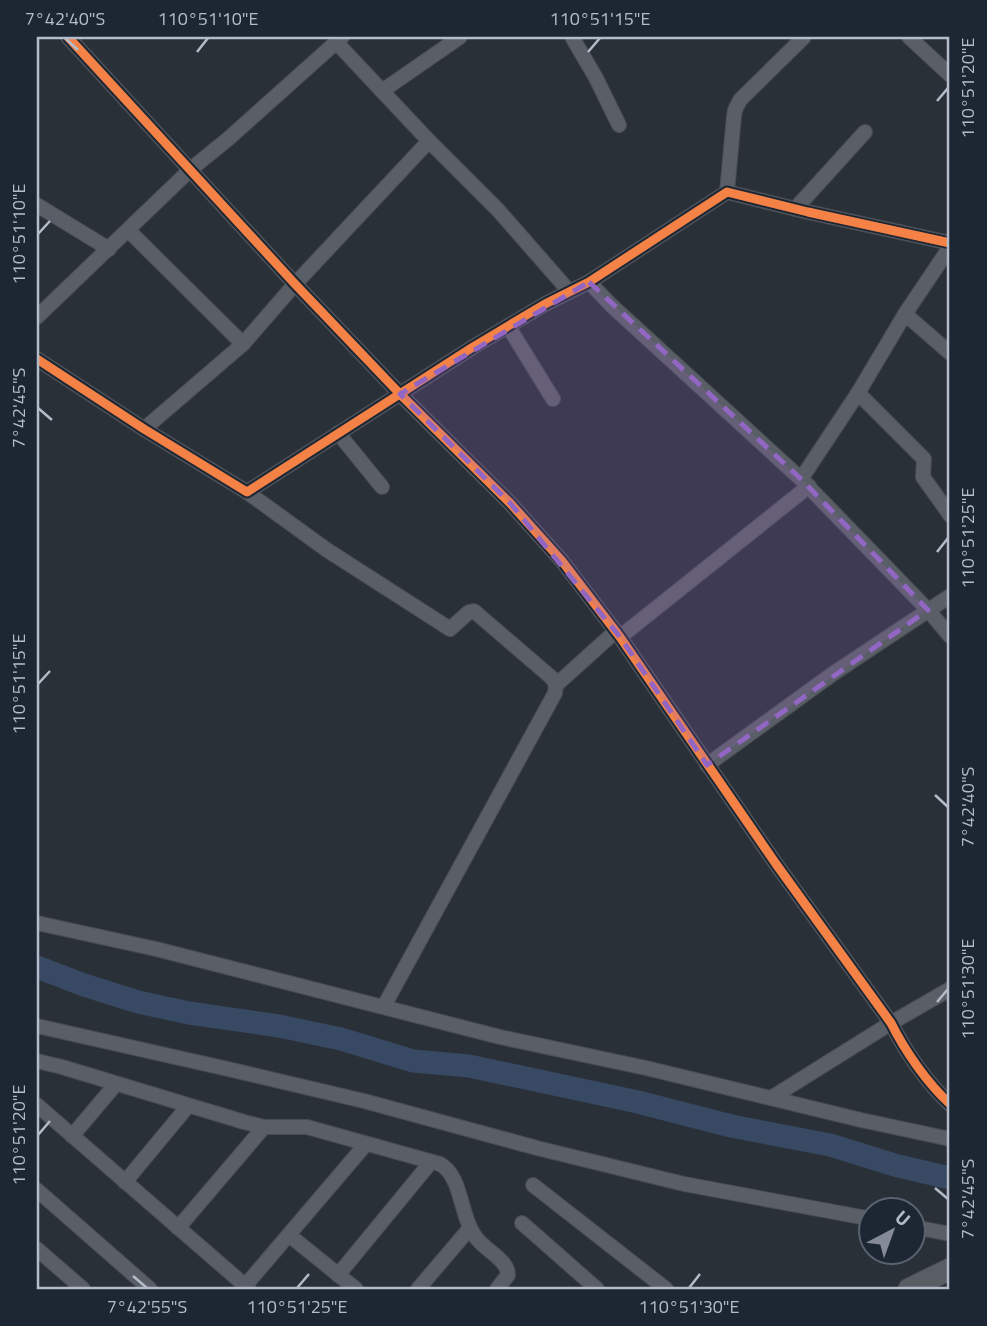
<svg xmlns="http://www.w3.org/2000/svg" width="987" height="1326" font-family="'Titillium Web',sans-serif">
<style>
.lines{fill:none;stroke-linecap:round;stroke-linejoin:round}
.river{stroke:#384963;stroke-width:23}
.street-casing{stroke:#484c53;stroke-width:16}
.secondary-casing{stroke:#484c53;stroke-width:23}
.street{stroke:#5a5e66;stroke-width:14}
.secondary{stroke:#595d64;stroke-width:21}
.cycleway-casing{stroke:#1d2633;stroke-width:13}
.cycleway{stroke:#f48246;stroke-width:9}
.marked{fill:#9266c3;fill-opacity:0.2;stroke:#9266c3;stroke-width:5;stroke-dasharray:14 9;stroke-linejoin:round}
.ticks{fill:none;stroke:#b4bcc9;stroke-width:2.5}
.neatline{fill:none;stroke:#b4bcc9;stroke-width:2.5}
.ticks-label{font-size:18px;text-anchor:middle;fill:#b4bcc9}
</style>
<rect width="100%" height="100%" fill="#2a3038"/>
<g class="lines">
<path class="river" d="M 37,967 L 84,985 L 138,1002 L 189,1013 L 279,1026 L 341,1039 L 413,1061 L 469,1066 L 638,1102 L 731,1126 L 830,1145 L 898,1166 L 950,1178"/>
<g class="street-casing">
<g id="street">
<path d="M 68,37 L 295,284 L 400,394 L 510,503 L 562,561 L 620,637 L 776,864 L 891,1023 C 905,1051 927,1083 950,1104"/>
<path d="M 572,37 L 596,78 L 619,125"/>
<path d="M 909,37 L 950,75"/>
<path d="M 336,42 L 429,141 L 498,210 L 569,291"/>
<path d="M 382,91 L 460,37"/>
<path d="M 727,192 L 734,116 L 735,110 L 740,100 L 804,37"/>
<path d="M 37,205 L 109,249"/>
<path d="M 795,209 L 865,132"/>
<path d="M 128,230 L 243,344"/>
<path d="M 589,282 L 611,305 L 801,479 L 928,610 L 950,636"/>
<path d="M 905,314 L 950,353"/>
<path d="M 37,317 L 191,169 L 228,139 L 342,37"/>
<path d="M 508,326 L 553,399"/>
<path d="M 37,359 L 144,429 L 247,492 L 473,347 L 545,304 L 589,282 L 727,192 L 808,212 L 950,243"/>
<path d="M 858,393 L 924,459 L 923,477 L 950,515"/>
<path d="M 144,429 L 243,344 L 295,284 L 429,141"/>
<path d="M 338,433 L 382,487"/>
<path d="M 801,479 L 858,393 L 905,314 L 950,247"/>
<path d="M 247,492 L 327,550 L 450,629 L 469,612 L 474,611 L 552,678 L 556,685 L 555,693 L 384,1006"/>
<path d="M 620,637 L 809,486"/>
<path d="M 556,685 L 616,631"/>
<path d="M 707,765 L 834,673 L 950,596"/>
<path d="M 37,923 L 156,949 L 500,1037 L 646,1068 L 861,1120 L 950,1139"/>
<path d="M 37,1026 L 228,1069 L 364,1101 L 537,1148 L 684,1184 L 872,1219"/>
<path d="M 37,1061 L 62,1067 L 244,1122 L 264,1127 L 307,1127 L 440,1164 C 464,1177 459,1222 480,1242 C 489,1252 508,1261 508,1275 L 497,1289"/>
<path d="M 771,1098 L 891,1023 L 950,989"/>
<path d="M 37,1105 L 249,1289"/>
<path d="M 72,1136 L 116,1084"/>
<path d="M 125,1182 L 188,1106"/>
<path d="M 533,1185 L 666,1289"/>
<path d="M 37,1190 L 150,1289"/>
<path d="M 522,1223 L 597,1289"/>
<path d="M 914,1227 L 950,1234"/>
<path d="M 178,1228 L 264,1127"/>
<path d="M 289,1235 L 356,1289"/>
<path d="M 37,1249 L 83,1289"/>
<path d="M 338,1275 L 431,1162"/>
<path d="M 245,1286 L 366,1144"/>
<path d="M 418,1289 L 470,1228"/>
</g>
</g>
<g class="secondary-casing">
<path id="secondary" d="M 909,1289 L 950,1269"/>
</g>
<use href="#street" class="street"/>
<use href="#secondary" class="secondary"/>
<g class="cycleway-casing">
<g id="cycleway">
<path d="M 68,37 L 295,284 L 400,394 L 510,503 L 562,561 L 620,637 L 776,864 L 891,1023 C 905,1051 927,1083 950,1104"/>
<path d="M 37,359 L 144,429 L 247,492 L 473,347 L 545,304 L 589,282 L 727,192 L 808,212 L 950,243"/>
</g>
</g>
<use href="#cycleway" class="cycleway"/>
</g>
<path class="marked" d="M 589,282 L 801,479 L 928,610 L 707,765 L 620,637 L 510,503 L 400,394 Z"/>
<path class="ticks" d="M 65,38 L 78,50M 197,52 L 208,38M 588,52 L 600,38M 937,101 L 948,88M 38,234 L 50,221M 38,408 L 52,420M 937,552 L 948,538M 38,684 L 50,671M 935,795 L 948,807M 937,1002 L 948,989M 38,1135 L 50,1121M 935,1188 L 948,1199M 133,1276 L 147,1288M 297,1288 L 309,1274M 689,1288 L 700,1274"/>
<rect width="987" height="1326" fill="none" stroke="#1d2633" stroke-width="77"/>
<g transform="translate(892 1231) rotate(41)"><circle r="33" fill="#1d2633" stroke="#59626f" stroke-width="2"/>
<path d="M0-5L12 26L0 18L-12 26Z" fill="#848b96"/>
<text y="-10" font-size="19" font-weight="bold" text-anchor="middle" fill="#b4bcc9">U</text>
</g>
<rect x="38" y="38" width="910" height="1250" class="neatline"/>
<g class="ticks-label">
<text x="65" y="25">7°42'40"S</text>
<text x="208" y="25">110°51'10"E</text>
<text x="600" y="25">110°51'15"E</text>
<text transform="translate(968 88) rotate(-90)" y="6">110°51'20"E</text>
<text transform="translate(19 234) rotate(-90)" y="6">110°51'10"E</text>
<text transform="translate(19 408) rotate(-90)" y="6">7°42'45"S</text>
<text transform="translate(968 538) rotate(-90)" y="6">110°51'25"E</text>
<text transform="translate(19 684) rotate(-90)" y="6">110°51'15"E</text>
<text transform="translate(968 807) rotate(-90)" y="6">7°42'40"S</text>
<text transform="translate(968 989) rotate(-90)" y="6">110°51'30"E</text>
<text transform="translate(19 1135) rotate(-90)" y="6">110°51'20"E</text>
<text transform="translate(968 1199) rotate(-90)" y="6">7°42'45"S</text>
<text x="147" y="1313">7°42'55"S</text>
<text x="297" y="1313">110°51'25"E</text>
<text x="689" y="1313">110°51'30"E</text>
</g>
</svg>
